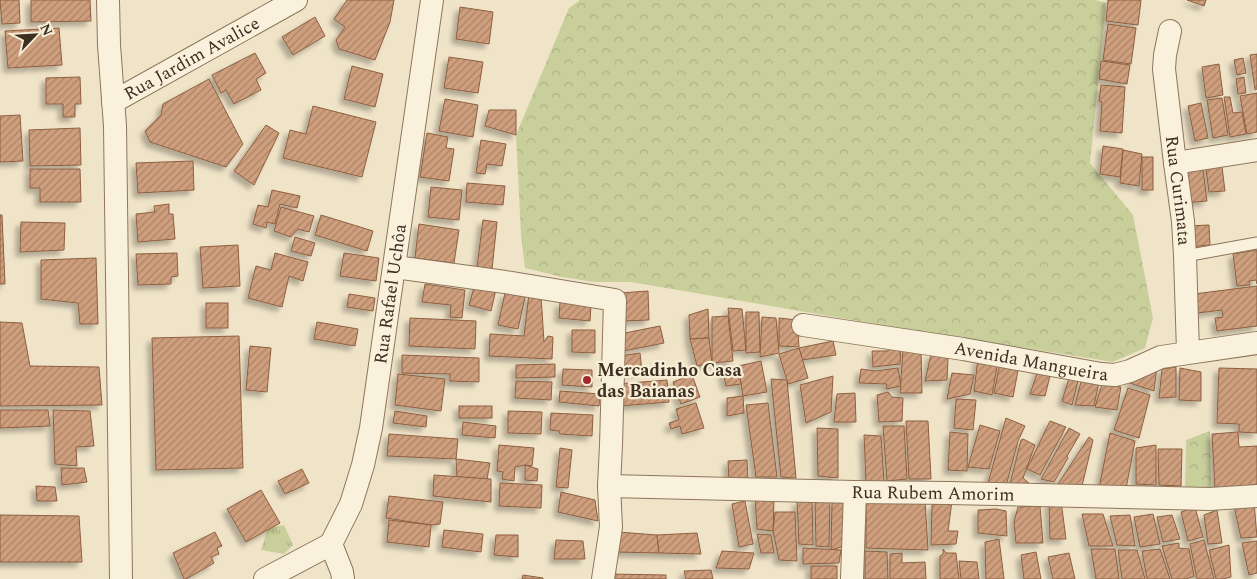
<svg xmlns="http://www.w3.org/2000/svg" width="1257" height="579" font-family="Spectral,serif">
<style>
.grass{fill:url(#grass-tufts)}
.forest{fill:url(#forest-crowns)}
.building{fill:url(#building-hatch);stroke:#8d5f41;filter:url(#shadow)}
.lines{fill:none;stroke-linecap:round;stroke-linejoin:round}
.service-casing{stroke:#8d765c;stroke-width:13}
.minor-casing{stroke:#8d765c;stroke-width:24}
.service{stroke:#faf1dc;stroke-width:11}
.minor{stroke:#faf1dc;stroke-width:22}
.poi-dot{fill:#9e2a2b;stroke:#f7eed8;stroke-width:2}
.labels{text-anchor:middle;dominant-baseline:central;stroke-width:4.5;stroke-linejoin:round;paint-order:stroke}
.street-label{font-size:18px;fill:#3d2e20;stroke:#f7eed8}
.poi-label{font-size:18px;font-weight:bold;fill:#3d2e20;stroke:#f7eed8;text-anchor:start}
</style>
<defs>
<pattern id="grass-tufts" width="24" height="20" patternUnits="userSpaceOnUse" patternTransform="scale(1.25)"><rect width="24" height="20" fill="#c9cf9b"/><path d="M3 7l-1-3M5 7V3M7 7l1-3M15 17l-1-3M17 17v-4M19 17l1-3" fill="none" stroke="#aeb285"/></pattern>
<pattern id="forest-crowns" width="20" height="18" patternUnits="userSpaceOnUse" patternTransform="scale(1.25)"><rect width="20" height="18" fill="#c9cf9b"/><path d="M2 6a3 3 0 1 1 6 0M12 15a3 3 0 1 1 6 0" fill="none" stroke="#aeb285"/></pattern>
<pattern id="building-hatch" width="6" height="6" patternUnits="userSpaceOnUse" patternTransform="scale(1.25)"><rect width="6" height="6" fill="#cf9f7d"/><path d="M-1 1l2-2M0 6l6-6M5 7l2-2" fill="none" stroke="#a98266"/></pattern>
<filter id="shadow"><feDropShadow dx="-4.5" dy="4.5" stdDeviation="2.5" flood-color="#0004"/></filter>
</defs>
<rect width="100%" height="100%" fill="#f0e4c8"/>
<path class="grass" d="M 284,525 L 293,545 L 284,554 L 261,550 L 268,528 Z"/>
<g class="forest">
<path d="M 580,0 L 1095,0 L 1106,3 L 1090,163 L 1133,215 L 1153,318 L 1145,348 L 1113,362 L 887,326 L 631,282 L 594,282 L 562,277 L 525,268 L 521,235 L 516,135 L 569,8 Z"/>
<path d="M 1210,431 L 1211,493 L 1185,491 L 1186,440 Z"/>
</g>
<g class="building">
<path d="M 0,0 L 19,0 L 20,23 L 2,24 Z"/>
<path d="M 31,0 L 90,0 L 91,21 L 31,22 Z"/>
<path d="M 347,0 L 394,0 L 390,22 L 375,60 L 339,49 L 336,40 L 345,27 L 334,19 Z"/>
<path d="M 1108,0 L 1141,0 L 1138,25 L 1106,21 Z"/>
<path d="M 1187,0 L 1206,0 L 1204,6 Z"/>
<path d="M 460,7 L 493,12 L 489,44 L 456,39 Z"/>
<path d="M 315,17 L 325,36 L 293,55 L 282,37 Z"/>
<path d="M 1108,24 L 1136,28 L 1131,64 L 1103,60 Z"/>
<path d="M 59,28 L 62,65 L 8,68 L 5,31 Z"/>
<path d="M 255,53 L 266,73 L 256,79 L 261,90 L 234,104 L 226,90 L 221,93 L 212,75 Z"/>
<path d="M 1257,54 L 1257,89 L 1255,90 L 1250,55 Z"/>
<path d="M 449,57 L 483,62 L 478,93 L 444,88 Z"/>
<path d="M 1243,58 L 1246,73 L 1237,75 L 1234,60 Z"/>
<path d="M 1101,61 L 1130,65 L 1127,84 L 1099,79 Z"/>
<path d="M 1219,64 L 1223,95 L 1206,98 L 1202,67 Z"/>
<path d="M 352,66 L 383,74 L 375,107 L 344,99 Z"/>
<path d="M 80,77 L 81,104 L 75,104 L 75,117 L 63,117 L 63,104 L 46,104 L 46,78 Z"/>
<path d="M 1244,77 L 1246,93 L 1238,94 L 1236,79 Z"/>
<path d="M 209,79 L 243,144 L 226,167 L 150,142 L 145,131 L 161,115 L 163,104 Z"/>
<path d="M 1101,85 L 1125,87 L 1122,133 L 1100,131 L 1102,102 L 1099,101 Z"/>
<path d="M 1257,93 L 1257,132 L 1247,134 L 1240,96 Z"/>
<path d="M 1224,97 L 1230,97 L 1233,113 L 1242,112 L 1246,134 L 1230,137 Z"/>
<path d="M 1222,98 L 1228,135 L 1213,138 L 1207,100 Z"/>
<path d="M 445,99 L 478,105 L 473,137 L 439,131 Z"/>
<path d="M 1201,103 L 1208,138 L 1195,141 L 1188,106 Z"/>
<path d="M 313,106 L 376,122 L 362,177 L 283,158 L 290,130 L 306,134 Z"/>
<path d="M 489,110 L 516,110 L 516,135 L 485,126 Z"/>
<path d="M 20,115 L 23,161 L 0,162 L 0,116 Z"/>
<path d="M 266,125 L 279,133 L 254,185 L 234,171 Z"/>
<path d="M 80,128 L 81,165 L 30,166 L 29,130 Z"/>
<path d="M 427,133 L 448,137 L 446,148 L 454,149 L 449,181 L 420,177 Z"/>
<path d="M 481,140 L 506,144 L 502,166 L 487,164 L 485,174 L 476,173 Z"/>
<path d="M 1103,146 L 1123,149 L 1120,177 L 1100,174 Z"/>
<path d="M 1123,150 L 1142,154 L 1139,186 L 1120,183 Z"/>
<rect x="1142" y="157" width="11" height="33"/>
<path d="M 1221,159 L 1225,191 L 1209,192 L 1205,161 Z"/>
<path d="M 193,161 L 194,190 L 138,193 L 136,163 Z"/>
<path d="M 1202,162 L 1207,201 L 1184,203 L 1179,165 Z"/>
<path d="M 30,169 L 80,169 L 81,202 L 40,202 L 40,188 L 30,188 Z"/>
<path d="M 467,183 L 505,186 L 503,205 L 466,202 Z"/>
<path d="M 431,187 L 462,190 L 459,220 L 428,217 Z"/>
<path d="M 272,190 L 300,196 L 297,208 L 280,204 L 275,224 L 267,222 L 266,228 L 253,224 L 258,205 L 268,207 Z"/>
<path d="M 169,204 L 169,214 L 173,214 L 175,239 L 138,242 L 136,214 L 155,212 L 154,206 Z"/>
<path d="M 281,207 L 314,216 L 309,232 L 298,229 L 291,237 L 274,231 Z"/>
<path d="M 0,215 L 2,215 L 5,284 L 0,284 Z"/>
<path d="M 321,215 L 373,231 L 367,251 L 315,235 Z"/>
<path d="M 483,220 L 497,222 L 492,269 L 477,267 Z"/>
<path d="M 21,222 L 65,223 L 64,250 L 20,252 Z"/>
<path d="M 419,224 L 459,230 L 454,263 L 415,258 Z"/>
<path d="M 1209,225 L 1210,245 L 1187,247 L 1186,226 Z"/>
<path d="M 295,237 L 315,243 L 311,256 L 291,251 Z"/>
<path d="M 238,245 L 240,286 L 203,288 L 200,247 Z"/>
<path d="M 1257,250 L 1257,284 L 1256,280 L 1249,281 L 1250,285 L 1237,286 L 1233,254 Z"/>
<path d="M 177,253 L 178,276 L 171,277 L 171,284 L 138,285 L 136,254 Z"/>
<path d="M 275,253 L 308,262 L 303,281 L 289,276 L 282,307 L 248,298 L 256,266 L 271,270 Z"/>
<path d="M 344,253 L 379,258 L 376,281 L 340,276 Z"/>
<path d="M 96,258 L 98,324 L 80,324 L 78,303 L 41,299 L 41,260 Z"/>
<path d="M 425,284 L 465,290 L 462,318 L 450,317 L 451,305 L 422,302 Z"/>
<path d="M 475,284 L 496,289 L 491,311 L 469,305 Z"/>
<path d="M 1257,286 L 1257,326 L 1217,331 L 1215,318 L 1223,317 L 1222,310 L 1197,313 L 1194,294 Z"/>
<path d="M 648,291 L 649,320 L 621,321 L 620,293 Z"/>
<path d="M 505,293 L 525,297 L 518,329 L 498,325 Z"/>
<path d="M 349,294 L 375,298 L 373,311 L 347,307 Z"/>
<path d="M 529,294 L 541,296 L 544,342 L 548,336 L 553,337 L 552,359 L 489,356 L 490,334 L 524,336 Z"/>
<path d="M 560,302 L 591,305 L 590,321 L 559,318 Z"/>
<rect x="206" y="303" width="22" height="25"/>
<path d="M 728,308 L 742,309 L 746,350 L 733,351 Z"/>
<path d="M 708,309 L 709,338 L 690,339 L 689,315 Z"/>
<path d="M 746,312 L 759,312 L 760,352 L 746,353 Z"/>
<path d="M 728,316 L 733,361 L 712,363 L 712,317 Z"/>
<path d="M 762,317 L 776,318 L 779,353 L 760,357 Z"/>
<path d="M 410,318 L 476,321 L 475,349 L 409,346 Z"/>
<path d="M 779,318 L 797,320 L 799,347 L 779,346 Z"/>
<path d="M 0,322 L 22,323 L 30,366 L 99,367 L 102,405 L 0,406 Z"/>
<path d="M 317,322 L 358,329 L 355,346 L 314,339 Z"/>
<path d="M 660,326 L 664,343 L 623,351 L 620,334 Z"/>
<path d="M 572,330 L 595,330 L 595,353 L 572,352 Z"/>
<path d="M 239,336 L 243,468 L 156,470 L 152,338 Z"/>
<path d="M 709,338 L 712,363 L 697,366 L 690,339 Z"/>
<path d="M 833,341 L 836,355 L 802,360 L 799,348 Z"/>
<path d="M 893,344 L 901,345 L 900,364 L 873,367 L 872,351 L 888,351 Z"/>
<path d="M 250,346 L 271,348 L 267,392 L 246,390 Z"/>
<path d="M 799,348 L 808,378 L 788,384 L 779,354 Z"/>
<path d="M 903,349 L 921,350 L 922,393 L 900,393 Z"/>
<path d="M 640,353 L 642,371 L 622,374 L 613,357 Z"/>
<path d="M 931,354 L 948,358 L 947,380 L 925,381 Z"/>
<path d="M 402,355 L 479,358 L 479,382 L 450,381 L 450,374 L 402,373 Z"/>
<path d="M 978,358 L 998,361 L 992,395 L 974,391 Z"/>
<path d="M 761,361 L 767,392 L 743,396 L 738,366 Z"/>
<path d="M 1000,363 L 1019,365 L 1013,397 L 994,393 Z"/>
<path d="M 555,364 L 555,377 L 516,378 L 516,365 Z"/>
<path d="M 1157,366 L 1154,391 L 1127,382 Z"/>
<path d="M 1176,367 L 1176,397 L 1159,398 L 1162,369 Z"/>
<path d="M 738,368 L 741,384 L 726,386 L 723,371 Z"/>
<path d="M 898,368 L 901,386 L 886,389 L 887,384 L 859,383 L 861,369 L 875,371 Z"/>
<path d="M 1039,368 L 1051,372 L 1045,396 L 1030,394 Z"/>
<path d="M 1180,368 L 1201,372 L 1201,401 L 1179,400 Z"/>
<path d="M 1219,368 L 1257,369 L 1257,433 L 1239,432 L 1239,424 L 1217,423 Z"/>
<path d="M 563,369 L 592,370 L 592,387 L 562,385 Z"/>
<path d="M 952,373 L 974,375 L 970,394 L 947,399 Z"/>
<path d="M 398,374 L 445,379 L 441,411 L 395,405 Z"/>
<path d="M 692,375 L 700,397 L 681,404 L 673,382 Z"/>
<path d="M 833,376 L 831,412 L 806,423 L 800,385 Z"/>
<path d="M 1069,378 L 1078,381 L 1072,405 L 1062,401 Z"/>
<path d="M 1082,378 L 1099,382 L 1094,406 L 1075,405 Z"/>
<path d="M 771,379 L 787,380 L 796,478 L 781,477 Z"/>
<path d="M 667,380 L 669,402 L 619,406 L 617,384 Z"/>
<path d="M 516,381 L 552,382 L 551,400 L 515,398 Z"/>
<path d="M 1102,384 L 1121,387 L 1117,410 L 1095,407 Z"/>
<path d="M 1128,388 L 1150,395 L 1139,438 L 1114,430 Z"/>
<path d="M 560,391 L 600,394 L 599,406 L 559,402 Z"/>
<path d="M 888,392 L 892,397 L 903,398 L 902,421 L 879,422 L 877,395 Z"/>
<path d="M 855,393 L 856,422 L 834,422 L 837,394 Z"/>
<path d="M 743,396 L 744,413 L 727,416 L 727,398 Z"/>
<path d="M 956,399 L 976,400 L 973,430 L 954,428 Z"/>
<path d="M 696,403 L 704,428 L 682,434 L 680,426 L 671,429 L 669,423 L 679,420 L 676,409 Z"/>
<path d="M 768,403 L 777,477 L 756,477 L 746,405 Z"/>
<rect x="459" y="406" width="33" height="12"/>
<path d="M 0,410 L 48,410 L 50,426 L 0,428 Z"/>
<path d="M 53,410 L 90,411 L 94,446 L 76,447 L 77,466 L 55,464 Z"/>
<path d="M 395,411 L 427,416 L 426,427 L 393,423 Z"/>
<path d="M 508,411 L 542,412 L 541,434 L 508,433 Z"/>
<path d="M 551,413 L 593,415 L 592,436 L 560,434 L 559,431 L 550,430 Z"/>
<path d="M 1006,418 L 1025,426 L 1018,441 L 1006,486 L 988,483 Z"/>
<path d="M 906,421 L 928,421 L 931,479 L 909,479 Z"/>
<path d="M 1050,421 L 1066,427 L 1040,475 L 1027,469 Z"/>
<path d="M 463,422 L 496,426 L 495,438 L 462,435 Z"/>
<path d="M 980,425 L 1000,431 L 989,469 L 968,467 Z"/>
<path d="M 883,426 L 904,426 L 907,479 L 887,481 Z"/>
<path d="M 817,428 L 838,429 L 838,478 L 818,476 Z"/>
<path d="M 1069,428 L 1080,434 L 1067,456 L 1068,458 L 1054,482 L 1041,479 Z"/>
<path d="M 950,432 L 968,434 L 967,471 L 948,470 Z"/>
<path d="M 1238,432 L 1239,447 L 1257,446 L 1257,486 L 1215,489 L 1212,434 Z"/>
<path d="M 1110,433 L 1135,441 L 1126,489 L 1099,488 Z"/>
<path d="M 389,434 L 458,439 L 456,459 L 387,456 Z"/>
<path d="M 864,435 L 881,436 L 884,482 L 866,482 Z"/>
<path d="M 1089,437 L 1093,440 L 1081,490 L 1058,484 Z"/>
<path d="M 1023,439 L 1035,445 L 1023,478 L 1029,483 L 1025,489 L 1009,488 L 1021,440 Z"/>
<path d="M 499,445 L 534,448 L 532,466 L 525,465 L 515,467 L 514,481 L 502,479 L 503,472 L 497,471 Z"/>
<path d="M 1156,445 L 1156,485 L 1136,484 L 1136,448 Z"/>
<path d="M 560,448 L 572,450 L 568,488 L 556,487 Z"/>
<path d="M 1158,449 L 1182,449 L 1181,486 L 1159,485 Z"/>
<path d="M 456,459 L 490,463 L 487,479 L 457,477 Z"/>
<path d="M 747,460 L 748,481 L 729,481 L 728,461 Z"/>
<path d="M 525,465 L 538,469 L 537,481 L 525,480 Z"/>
<path d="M 61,468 L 84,468 L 87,482 L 62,485 Z"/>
<path d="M 302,469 L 309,483 L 285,494 L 278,481 Z"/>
<path d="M 434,475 L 491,479 L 491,502 L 433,496 Z"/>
<path d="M 500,483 L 542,485 L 541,508 L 499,506 Z"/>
<path d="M 36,486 L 55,487 L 57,501 L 37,501 Z"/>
<path d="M 261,490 L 280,523 L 246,542 L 227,509 Z"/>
<path d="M 561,492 L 595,500 L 598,521 L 558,512 Z"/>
<path d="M 389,496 L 443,502 L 440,524 L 431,525 L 386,518 Z"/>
<path d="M 755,498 L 774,498 L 773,531 L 757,529 Z"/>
<path d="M 815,499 L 830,499 L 829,547 L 816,546 Z"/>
<path d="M 745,501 L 753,544 L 739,547 L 732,504 Z"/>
<path d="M 797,501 L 812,501 L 813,545 L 799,544 Z"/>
<path d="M 866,501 L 925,501 L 928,550 L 866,548 Z"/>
<path d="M 952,501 L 948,531 L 958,531 L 956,544 L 931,545 L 932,505 Z"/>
<path d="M 1061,501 L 1066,539 L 1050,539 L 1049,502 Z"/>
<path d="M 832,502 L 847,502 L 844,546 L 831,550 Z"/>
<path d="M 1254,502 L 1257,537 L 1241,538 L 1234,506 Z"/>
<path d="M 1040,506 L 1043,543 L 1016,543 L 1014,522 L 1018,507 Z"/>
<path d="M 1195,507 L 1203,537 L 1188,541 L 1181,512 Z"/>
<path d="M 996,509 L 1006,511 L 1007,536 L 978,533 L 978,510 Z"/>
<path d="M 1217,510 L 1222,543 L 1208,544 L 1204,515 Z"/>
<path d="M 775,512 L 795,512 L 797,561 L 779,560 L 773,531 Z"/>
<path d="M 1082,514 L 1103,514 L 1113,546 L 1089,546 Z"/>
<path d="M 1153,514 L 1160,544 L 1140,547 L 1134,517 Z"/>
<path d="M 0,515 L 79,516 L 82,562 L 0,562 Z"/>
<path d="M 1130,515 L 1135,546 L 1117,545 L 1110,516 Z"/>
<path d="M 1172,515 L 1180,539 L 1163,542 L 1157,517 Z"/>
<path d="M 389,520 L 431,525 L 429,547 L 387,542 Z"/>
<path d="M 444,530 L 483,534 L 481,552 L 442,547 Z"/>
<path d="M 215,532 L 222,546 L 217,548 L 219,554 L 211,557 L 214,563 L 186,579 L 184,579 L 173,553 Z"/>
<path d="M 618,532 L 657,535 L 659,553 L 616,552 Z"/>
<path d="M 697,533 L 701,554 L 659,553 L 657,535 Z"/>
<path d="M 757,534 L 771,535 L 774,553 L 761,553 Z"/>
<path d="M 496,535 L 518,535 L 518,557 L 494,555 Z"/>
<path d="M 999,539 L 1004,579 L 986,579 L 985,542 Z"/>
<path d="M 556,540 L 583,541 L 585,559 L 554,559 Z"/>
<path d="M 1204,540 L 1214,579 L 1197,579 L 1190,544 Z"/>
<path d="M 1257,541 L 1257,573 L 1249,575 L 1242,543 Z"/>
<path d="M 1179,543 L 1179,548 L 1189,549 L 1194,576 L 1186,579 L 1172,579 L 1162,546 Z"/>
<path d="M 1229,545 L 1231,577 L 1223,579 L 1216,579 L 1209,550 Z"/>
<path d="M 803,548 L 841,550 L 839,563 L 803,564 Z"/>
<path d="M 943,549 L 946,553 L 956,553 L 959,579 L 940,579 L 940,556 L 943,554 Z"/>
<path d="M 1091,549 L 1115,549 L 1119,579 L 1096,579 Z"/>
<path d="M 1160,549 L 1170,579 L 1147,579 L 1142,551 Z"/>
<path d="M 1118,550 L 1137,550 L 1145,579 L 1122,579 Z"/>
<path d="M 722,551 L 754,553 L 749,569 L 716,568 Z"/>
<path d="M 865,551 L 887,552 L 888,579 L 865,579 Z"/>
<path d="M 1036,552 L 1041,579 L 1024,579 L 1021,555 Z"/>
<path d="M 902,553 L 902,563 L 925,562 L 926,579 L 890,579 L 890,554 Z"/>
<path d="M 1069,553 L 1075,579 L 1053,579 L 1048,557 Z"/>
<path d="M 959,561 L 977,562 L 979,579 L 961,579 Z"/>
<rect x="811" y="566" width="26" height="13"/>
<path d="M 711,570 L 713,579 L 686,579 L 684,571 Z"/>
<path d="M 610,574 L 666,575 L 666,579 L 609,579 Z"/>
<path d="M 523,575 L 543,578 L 543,579 L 522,579 Z"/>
</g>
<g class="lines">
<g class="service-casing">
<path id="service" d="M 1185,256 L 1257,243"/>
</g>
<g class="minor-casing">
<g id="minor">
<path d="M 108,0 L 109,45 L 115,126 L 121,579"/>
<path id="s1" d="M 1170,31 L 1165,55 L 1164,69 L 1175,163 L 1183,221 L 1185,256 L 1188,352"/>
<path id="s2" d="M 113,102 L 296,0"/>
<path d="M 1175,163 L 1257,150"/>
<path d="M 395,267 L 505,282 L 615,300 L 611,445 L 609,486 L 611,527 L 603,579"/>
<path id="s3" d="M 803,325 L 963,349 L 1101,374 L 1115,375 L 1130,371 L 1161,357 L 1257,343"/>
<path id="s4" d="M 609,486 L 855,492 L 949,493 L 1210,499 L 1257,496"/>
<path d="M 265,579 L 331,544"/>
<path id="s5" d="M 343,579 L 342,572 L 331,544 L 351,504 L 363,465 L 371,428 L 432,0"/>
<path d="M 852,579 L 855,492"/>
</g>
</g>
<use href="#service" class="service"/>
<use href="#minor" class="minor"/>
</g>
<circle class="poi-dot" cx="587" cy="380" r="5"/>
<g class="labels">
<g class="street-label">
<text stroke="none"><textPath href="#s2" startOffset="90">Rua Jardim Avalice</textPath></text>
<text stroke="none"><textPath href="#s1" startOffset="161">Rua Curimata</textPath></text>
<text stroke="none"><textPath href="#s5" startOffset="296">Rua Rafael Uchôa</textPath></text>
<text stroke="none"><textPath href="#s3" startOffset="231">Avenida Mangueira</textPath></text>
<text stroke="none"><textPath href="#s4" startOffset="324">Rua Rubem Amorim</textPath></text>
</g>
<g class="poi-label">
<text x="597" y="370">Mercadinho Casa<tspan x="597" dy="21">das Baianas</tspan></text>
</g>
</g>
<g transform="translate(35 35) rotate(65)" stroke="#f7eed8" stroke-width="4" paint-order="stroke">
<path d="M0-4L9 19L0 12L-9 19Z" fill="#3d2e20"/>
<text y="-8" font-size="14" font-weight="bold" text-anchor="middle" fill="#3d2e20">N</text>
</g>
</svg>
